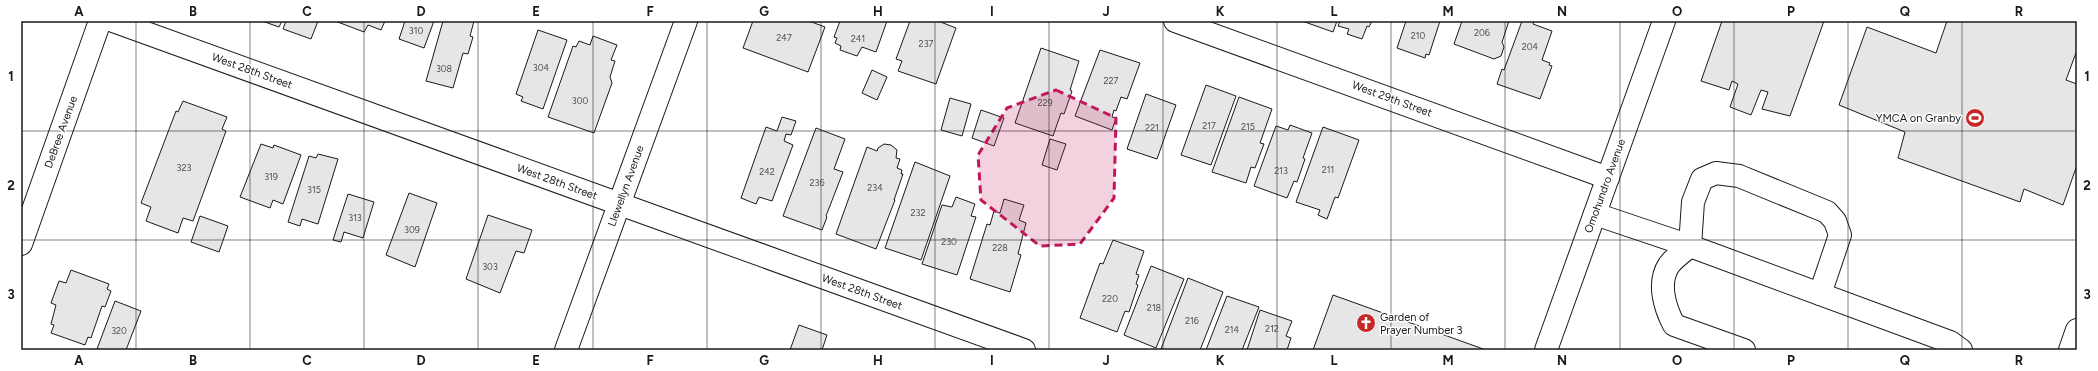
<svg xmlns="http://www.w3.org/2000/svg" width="2098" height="371" font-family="Figtree,sans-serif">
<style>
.building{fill:#e6e6e6;stroke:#1a1a1a}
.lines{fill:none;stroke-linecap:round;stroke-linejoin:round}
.minor-casing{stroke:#1a1a1a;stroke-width:24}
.minor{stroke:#fff;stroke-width:22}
.marked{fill:#c2185b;fill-opacity:0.2;stroke:#c2185b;stroke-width:3;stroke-dasharray:8 5;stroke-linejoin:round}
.grid{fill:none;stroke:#1a1a1a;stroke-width:1;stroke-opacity:0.55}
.labels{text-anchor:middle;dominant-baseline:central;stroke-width:3;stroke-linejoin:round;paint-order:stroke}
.number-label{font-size:9px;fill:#4d4d4d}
.street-label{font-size:11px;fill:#1a1a1a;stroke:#fff}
.poi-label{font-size:11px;fill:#1a1a1a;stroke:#fff;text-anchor:end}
.neatline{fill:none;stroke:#1a1a1a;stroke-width:1.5}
.grid-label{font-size:13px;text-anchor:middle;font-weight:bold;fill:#1a1a1a}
</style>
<rect width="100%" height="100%" fill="#fff"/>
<g class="building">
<path d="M 262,21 L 282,21 L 279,27 Z"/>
<path d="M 286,21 L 318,21 L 311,39 L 283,29 Z"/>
<path d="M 335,21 L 385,21 L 381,30 L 368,25 L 364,32 Z"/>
<path d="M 405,21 L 434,21 L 424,48 L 399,39 Z"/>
<path d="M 443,21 L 474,21 L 470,36 L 473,37 L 468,54 L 463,53 L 453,88 L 426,81 Z"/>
<path d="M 753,21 L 809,21 L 825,27 L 808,72 L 743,48 Z"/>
<path d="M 840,21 L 887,21 L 876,52 L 862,47 L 857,56 L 840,50 L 841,46 L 835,43 L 837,38 L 834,37 Z"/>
<path d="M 910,21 L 938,21 L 956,28 L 936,84 L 898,71 L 902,61 L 896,59 Z"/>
<path d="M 1302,21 L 1337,21 L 1333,32 Z"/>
<path d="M 1340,21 L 1372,21 L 1369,27 L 1367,26 L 1362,39 L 1347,34 L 1349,29 L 1338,26 Z"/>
<path d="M 1406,21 L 1440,21 L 1429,55 L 1426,54 L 1425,58 L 1397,48 Z"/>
<path d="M 1462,21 L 1509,21 L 1502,42 L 1504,47 L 1501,56 L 1494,59 L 1454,44 Z"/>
<path d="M 1522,21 L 1534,21 L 1533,24 L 1552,31 L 1542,60 L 1550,63 L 1549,65 L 1552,66 L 1540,99 L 1497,84 L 1502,69 L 1504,70 Z"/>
<path d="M 1722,21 L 1824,21 L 1790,116 L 1762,109 L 1768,92 L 1761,90 L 1751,115 L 1730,107 L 1738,84 L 1732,81 L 1729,90 L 1701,81 Z"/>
<path d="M 1947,21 L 2077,21 L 2077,50 L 2066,80 L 2077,84 L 2077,165 L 2063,205 L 2024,189 L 2020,202 L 1898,158 L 1905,132 L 1839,105 L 1867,27 L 1936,53 Z"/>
<path d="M 538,30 L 567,40 L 543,109 L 521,101 L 523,97 L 516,94 Z"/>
<path d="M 593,36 L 617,45 L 611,60 L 615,61 L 610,77 L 612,83 L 594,133 L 548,117 L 573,46 L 576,47 L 579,41 L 590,45 Z"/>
<path d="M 1041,48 L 1079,61 L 1070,90 L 1072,91 L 1064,114 L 1061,113 L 1053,136 L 1015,123 Z"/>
<path d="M 1100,50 L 1140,63 L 1127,99 L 1121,97 L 1116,111 L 1114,110 L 1112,117 L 1116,118 L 1112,130 L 1075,116 Z"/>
<path d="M 872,70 L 887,77 L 877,100 L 862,93 Z"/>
<path d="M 1206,85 L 1236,96 L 1211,165 L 1181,155 Z"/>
<path d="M 1146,94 L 1176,105 L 1157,159 L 1127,149 Z"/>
<path d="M 1239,97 L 1272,109 L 1260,143 L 1264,144 L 1255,168 L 1251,167 L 1246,183 L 1212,172 Z"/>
<path d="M 950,98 L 971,104 L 962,136 L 941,130 Z"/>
<path d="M 183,101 L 227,117 L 222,129 L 226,131 L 193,221 L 183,218 L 178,233 L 146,221 L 151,207 L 141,203 L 176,111 L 178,112 Z"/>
<path d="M 981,110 L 1004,118 L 994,146 L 972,138 Z"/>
<path d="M 782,117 L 796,121 L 791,135 L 786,134 L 784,141 L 793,145 L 772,201 L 759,197 L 756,204 L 741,198 L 766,127 L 777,131 Z"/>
<path d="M 1290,125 L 1312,133 L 1303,158 L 1305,159 L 1297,182 L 1294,181 L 1287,198 L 1254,186 L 1276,126 L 1288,130 Z"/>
<path d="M 1323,127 L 1359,140 L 1338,198 L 1335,197 L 1327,219 L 1318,215 L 1320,210 L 1296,202 Z"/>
<path d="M 816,128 L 845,139 L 834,169 L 843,172 L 826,216 L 827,217 L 822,230 L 783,216 Z"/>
<path d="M 1050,139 L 1066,144 L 1057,170 L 1042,165 Z"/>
<path d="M 261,144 L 273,148 L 274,145 L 301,155 L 283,204 L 273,200 L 270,208 L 240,197 Z"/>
<path d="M 884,144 L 891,145 L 897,150 L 896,158 L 900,159 L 897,168 L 902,170 L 901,174 L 903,174 L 894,200 L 895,200 L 876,249 L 836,234 L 867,147 L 877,151 L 878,148 Z"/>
<path d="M 318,154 L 338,159 L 318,224 L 302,219 L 300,226 L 288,222 L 309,156 L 316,158 Z"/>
<path d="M 915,162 L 950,176 L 921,260 L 885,248 Z"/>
<path d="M 409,193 L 437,203 L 415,267 L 386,255 Z"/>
<path d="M 348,194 L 374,202 L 363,238 L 344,232 L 341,242 L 333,240 Z"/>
<path d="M 956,197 L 975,204 L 971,216 L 976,217 L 957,275 L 922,264 L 942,205 L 952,207 Z"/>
<path d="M 1004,199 L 1024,205 L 1019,220 L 1026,223 L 1018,254 L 1021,255 L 1010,292 L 970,279 L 987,224 L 990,225 L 994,211 L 1000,213 Z"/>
<path d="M 488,215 L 532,230 L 524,253 L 516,251 L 500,293 L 466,279 Z"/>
<path d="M 200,216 L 228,226 L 219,252 L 191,242 Z"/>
<path d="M 1113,240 L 1144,251 L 1136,274 L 1139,275 L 1136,284 L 1138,285 L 1129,312 L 1125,311 L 1117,332 L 1080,318 L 1100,263 L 1103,264 Z"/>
<path d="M 1151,266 L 1184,279 L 1156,348 L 1124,335 Z"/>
<path d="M 71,270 L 109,284 L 107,289 L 111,291 L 105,307 L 102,306 L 91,338 L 88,337 L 85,345 L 51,333 L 54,325 L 51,324 L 56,305 L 51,303 L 59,281 L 66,283 Z"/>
<path d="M 1188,278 L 1223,292 L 1200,350 L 1165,350 L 1161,349 Z"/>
<path d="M 1333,295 L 1486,350 L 1313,350 Z"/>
<path d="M 1227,296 L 1259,307 L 1242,350 L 1206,350 Z"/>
<path d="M 115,301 L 141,311 L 126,350 L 101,350 L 97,349 Z"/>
<path d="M 1260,310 L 1292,321 L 1286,336 L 1291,338 L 1287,350 L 1247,350 Z"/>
<path d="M 799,325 L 827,335 L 822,350 L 790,350 Z"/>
</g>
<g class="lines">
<g class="minor-casing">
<g id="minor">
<path d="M 113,21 L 1024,350"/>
<path d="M 1175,21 L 1608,178"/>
<path d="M 1595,214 L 1690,246 L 1950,342 L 1961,350"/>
<path d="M 21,244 L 100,21"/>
<path d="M 566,350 L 686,21"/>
<path d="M 1546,350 L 1664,21"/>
<path d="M 1744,350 L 1674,325 C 1665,308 1657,283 1669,265 C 1674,258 1683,252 1690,246 L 1693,202 L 1702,179 L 1716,173 L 1739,176 L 1827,212 L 1835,221 L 1840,235 L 1820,294"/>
<path d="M 2070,350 L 2077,330"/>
</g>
</g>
<use href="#minor" class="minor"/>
</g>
<path class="marked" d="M 1056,90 L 1116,118 L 1114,198 L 1080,244 L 1040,246 L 981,200 L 978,155 L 1007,108 Z"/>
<path class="grid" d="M 136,21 L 136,350M 250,21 L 250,350M 364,21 L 364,350M 478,21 L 478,350M 593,21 L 593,350M 707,21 L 707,350M 821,21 L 821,350M 935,21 L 935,350M 1049,21 L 1049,350M 1163,21 L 1163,350M 1277,21 L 1277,350M 1391,21 L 1391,350M 1505,21 L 1505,350M 1620,21 L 1620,350M 1734,21 L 1734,350M 1848,21 L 1848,350M 1962,21 L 1962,350M 21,131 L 2077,131M 21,240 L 2077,240"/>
<defs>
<g id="stadium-disc" transform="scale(1)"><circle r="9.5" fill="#c62828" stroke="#fff"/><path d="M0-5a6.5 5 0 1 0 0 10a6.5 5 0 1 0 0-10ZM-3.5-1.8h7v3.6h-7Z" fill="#fff"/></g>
<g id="church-disc" transform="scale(1)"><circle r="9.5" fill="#c62828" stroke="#fff"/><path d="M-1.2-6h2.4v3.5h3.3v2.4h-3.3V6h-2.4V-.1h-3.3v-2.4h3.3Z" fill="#fff"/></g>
</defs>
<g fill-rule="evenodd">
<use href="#stadium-disc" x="1975" y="118"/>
<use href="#church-disc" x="1366" y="323"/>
</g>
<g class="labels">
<g class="number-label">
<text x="416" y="30">310</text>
<text x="1482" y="32">206</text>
<text x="1418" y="35">210</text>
<text x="784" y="37">247</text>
<text x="858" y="38">241</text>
<text x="926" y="43">237</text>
<text x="1530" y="46">204</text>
<text x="541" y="67">304</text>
<text x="444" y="68">308</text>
<text x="1111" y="80">227</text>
<text x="580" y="100">300</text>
<text x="1045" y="102">229</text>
<text x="1209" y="125">217</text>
<text x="1248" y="126">215</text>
<text x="1152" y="127">221</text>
<text x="184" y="167">323</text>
<text x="1328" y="169">211</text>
<text x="1281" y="170">213</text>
<text x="767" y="171">242</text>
<text x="271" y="176">319</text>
<text x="817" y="182">236</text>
<text x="875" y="187">234</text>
<text x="314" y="189">315</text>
<text x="918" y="212">232</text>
<text x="355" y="217">313</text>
<text x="412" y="229">309</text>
<text x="949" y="241">230</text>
<text x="1000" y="247">228</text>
<text x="490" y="266">303</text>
<text x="1110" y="298">220</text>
<text x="1154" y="307">218</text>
<text x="1192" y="320">216</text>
<text x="1272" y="328">212</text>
<text x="1232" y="329">214</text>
<text x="119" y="330">320</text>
</g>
<g class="street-label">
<text transform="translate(252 71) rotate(20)">West 28th Street</text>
<text transform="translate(1392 99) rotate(20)">West 29th Street</text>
<text transform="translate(61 132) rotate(-70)">DeBree Avenue</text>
<text transform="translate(557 182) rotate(20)">West 28th Street</text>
<text transform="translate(626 186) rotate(-70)">Llewellyn Avenue</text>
<text transform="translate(1605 186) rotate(-70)">Omohundro Avenue</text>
<text transform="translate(862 292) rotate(20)">West 28th Street</text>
</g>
<g class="poi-label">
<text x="1961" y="118">YMCA on Granby</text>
<text x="1380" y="317" text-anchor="start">Garden of<tspan x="1380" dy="13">Prayer Number 3</tspan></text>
</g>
</g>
<rect width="2098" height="371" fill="none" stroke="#ffffff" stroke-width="44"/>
<rect x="22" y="22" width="2054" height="327" class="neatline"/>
<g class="grid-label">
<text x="79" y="16">A</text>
<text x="193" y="16">B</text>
<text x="307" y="16">C</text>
<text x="421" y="16">D</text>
<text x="536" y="16">E</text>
<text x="650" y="16">F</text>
<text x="764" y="16">G</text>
<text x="878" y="16">H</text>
<text x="992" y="16">I</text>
<text x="1106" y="16">J</text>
<text x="1220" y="16">K</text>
<text x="1334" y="16">L</text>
<text x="1448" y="16">M</text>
<text x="1562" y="16">N</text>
<text x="1677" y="16">O</text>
<text x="1791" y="16">P</text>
<text x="1905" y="16">Q</text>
<text x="2019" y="16">R</text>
<text x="11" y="81">1</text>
<text x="2087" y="81">1</text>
<text x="11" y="190">2</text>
<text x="2087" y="190">2</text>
<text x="11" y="299">3</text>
<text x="2087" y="299">3</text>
<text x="79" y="365">A</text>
<text x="193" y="365">B</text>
<text x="307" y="365">C</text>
<text x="421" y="365">D</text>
<text x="536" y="365">E</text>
<text x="650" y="365">F</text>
<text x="764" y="365">G</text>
<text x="878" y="365">H</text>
<text x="992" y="365">I</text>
<text x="1106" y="365">J</text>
<text x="1220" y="365">K</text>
<text x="1334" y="365">L</text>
<text x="1448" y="365">M</text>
<text x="1562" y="365">N</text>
<text x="1677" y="365">O</text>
<text x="1791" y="365">P</text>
<text x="1905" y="365">Q</text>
<text x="2019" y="365">R</text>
</g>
</svg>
